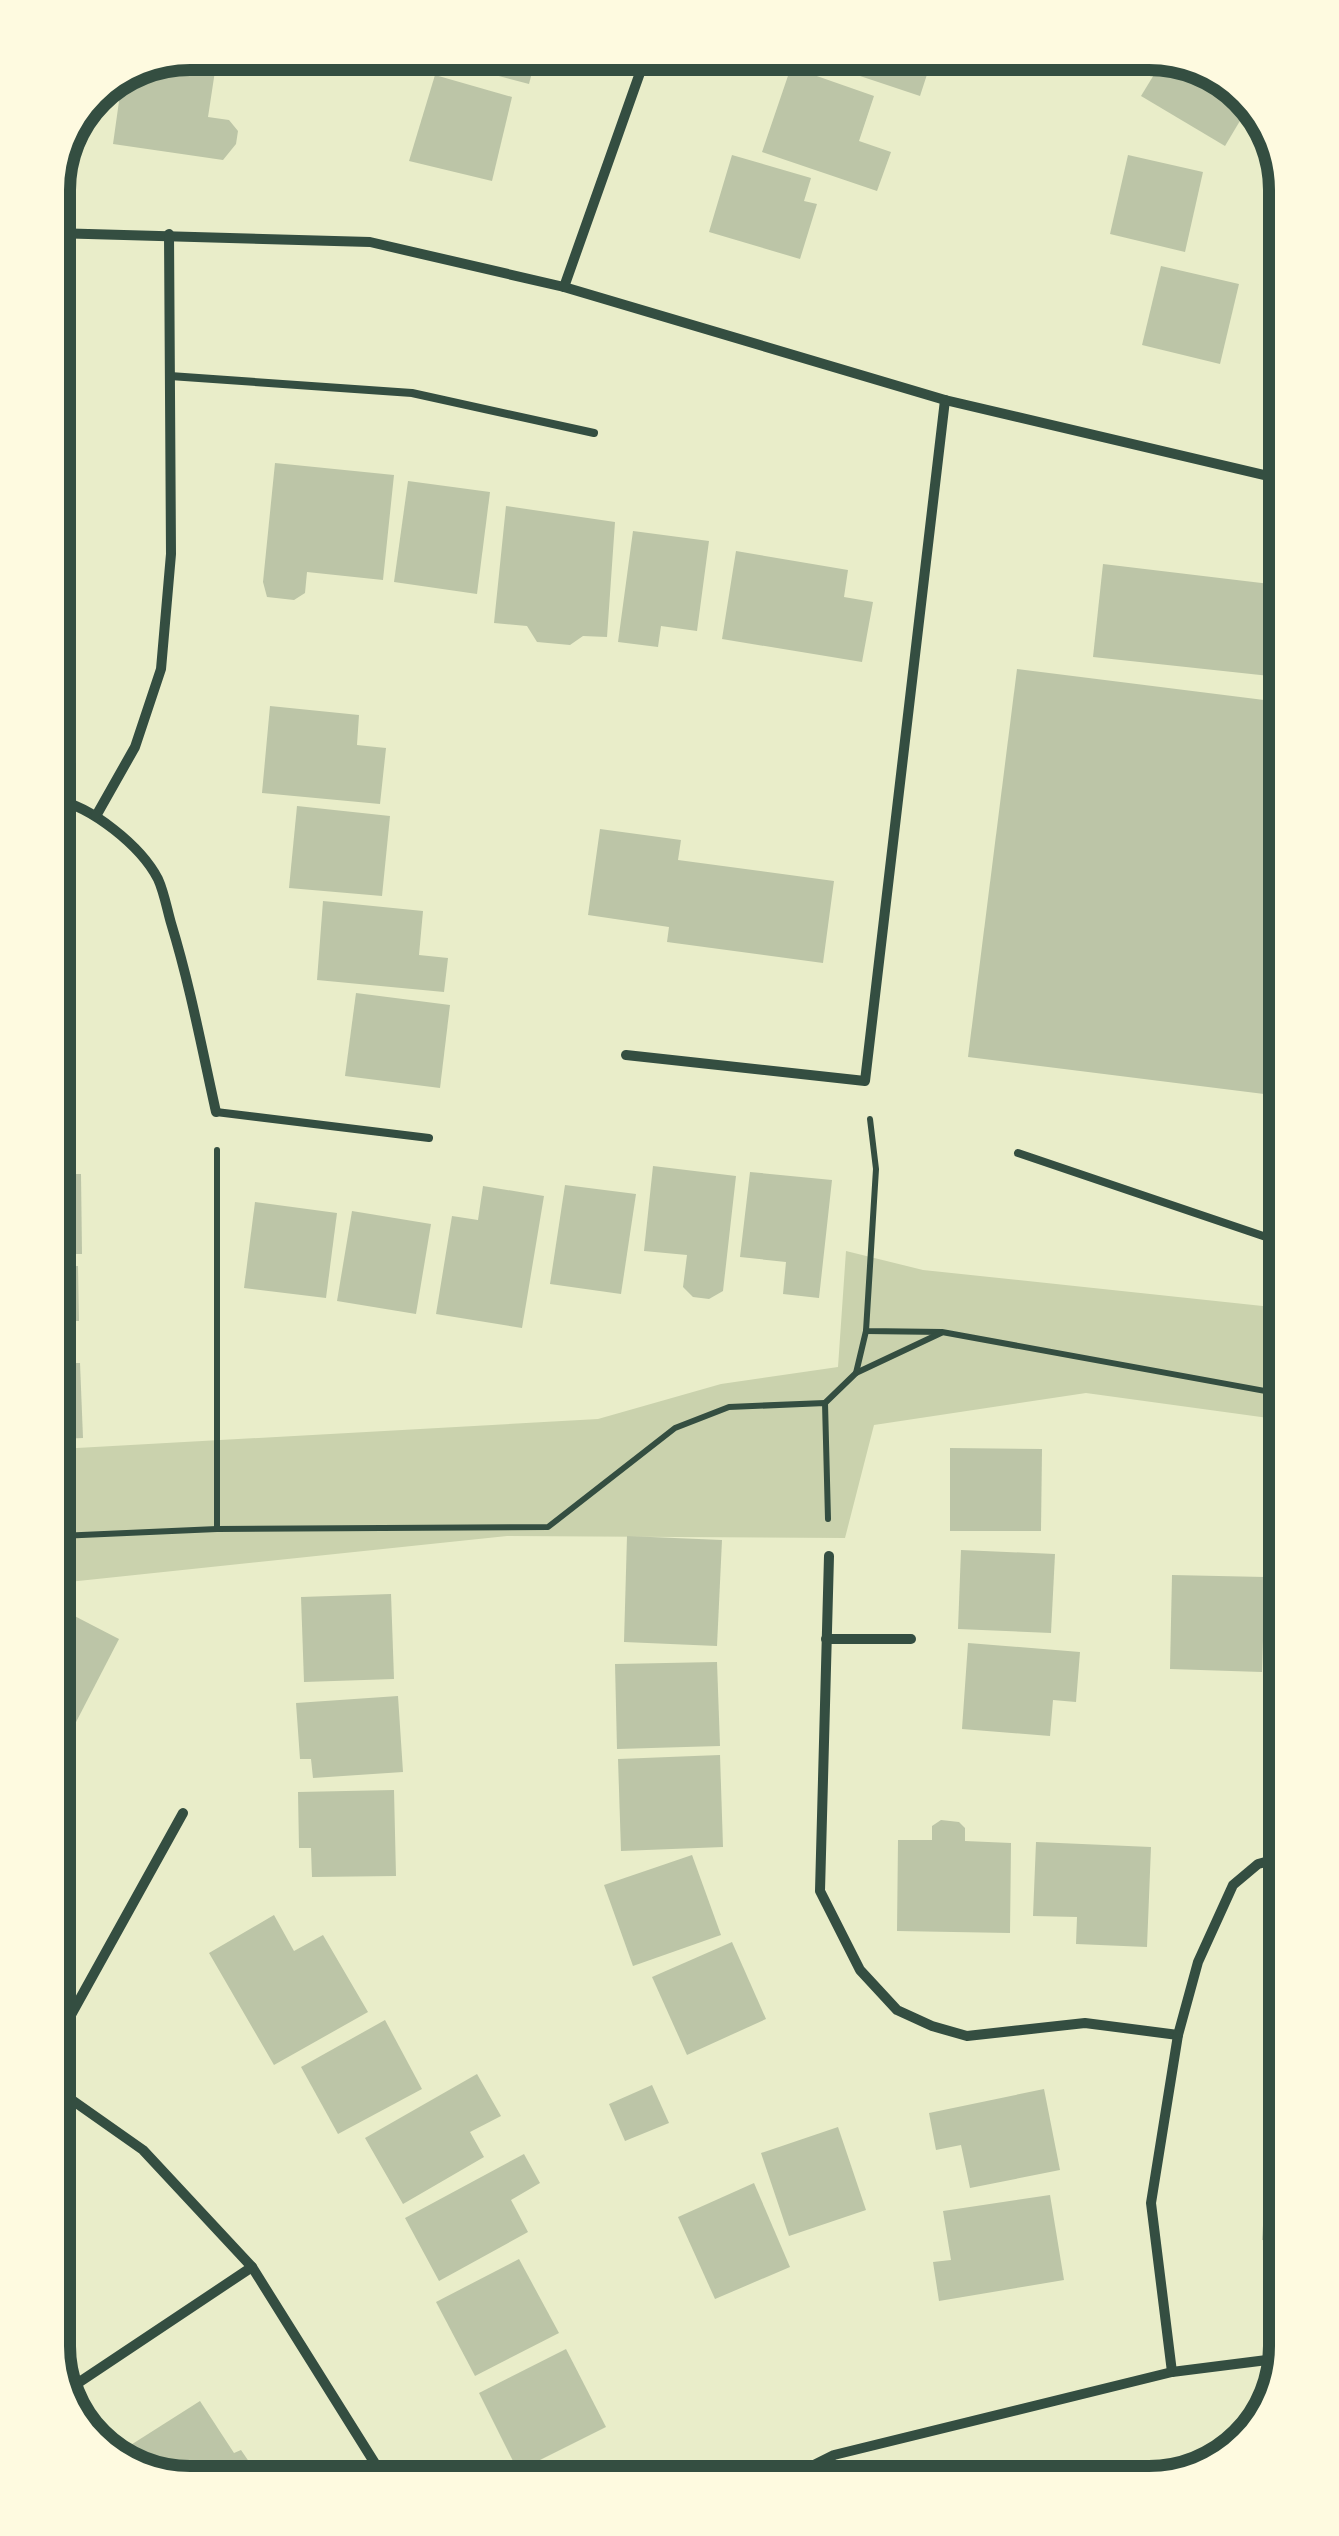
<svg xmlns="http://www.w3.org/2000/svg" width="1339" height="2536" font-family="Manrope,sans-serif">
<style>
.green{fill:#cad2ad}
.building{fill:#bcc5a7}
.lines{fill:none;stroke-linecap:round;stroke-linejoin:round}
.path{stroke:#344e41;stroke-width:6}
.service{stroke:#344e41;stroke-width:8}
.minor{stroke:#344e41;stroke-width:10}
.rim{fill:none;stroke:#344e41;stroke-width:12}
</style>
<rect width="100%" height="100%" fill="#e9edc9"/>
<path class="green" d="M 846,1251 L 923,1270 L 1281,1308 L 1282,1420 L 1086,1393 L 874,1425 L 845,1538 L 507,1536 L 59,1583 L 59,1449 L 598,1419 L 721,1384 L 838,1367 Z"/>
<g class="building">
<path d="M 437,53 L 537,53 L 529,84 L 435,59 Z"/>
<path d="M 845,53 L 971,53 L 961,63 L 934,53 L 920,96 L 839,69 Z"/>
<path d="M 1166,55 L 1232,81 L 1250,104 L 1225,146 L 1141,96 Z"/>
<path d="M 163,64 L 215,71 L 208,117 L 229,120 L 238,131 L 236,144 L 223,160 L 113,144 L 122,80 Z"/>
<path d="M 791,67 L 874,96 L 859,141 L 891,152 L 877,191 L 762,152 Z"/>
<path d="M 435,75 L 512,97 L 492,181 L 409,161 Z"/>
<path d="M 732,155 L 811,178 L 804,201 L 817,204 L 800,259 L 709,232 Z"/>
<path d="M 1128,155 L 1203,172 L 1185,252 L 1110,234 Z"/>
<path d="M 1161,266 L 1239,284 L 1220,364 L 1142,345 Z"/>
<path d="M 275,463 L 394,475 L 383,580 L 307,572 L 305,593 L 294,600 L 267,597 L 263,582 Z"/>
<path d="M 408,481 L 490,492 L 477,594 L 394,582 Z"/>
<path d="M 506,506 L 615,522 L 607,637 L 583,636 L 570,645 L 537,642 L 527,626 L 494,623 Z"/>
<path d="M 633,531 L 709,541 L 697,631 L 661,626 L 658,647 L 618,642 Z"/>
<path d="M 736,551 L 848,570 L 844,597 L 873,602 L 862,662 L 722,639 Z"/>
<path d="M 1103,564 L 1278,585 L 1278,677 L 1093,657 Z"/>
<path d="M 1017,669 L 1279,702 L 1280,1096 L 968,1057 Z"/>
<path d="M 270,706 L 359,715 L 357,745 L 386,748 L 380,804 L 262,793 Z"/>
<path d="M 297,806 L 390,816 L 382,896 L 289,888 Z"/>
<path d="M 600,829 L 681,840 L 678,860 L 834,881 L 823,963 L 667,942 L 669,927 L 588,915 Z"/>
<path d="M 323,901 L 423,911 L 419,955 L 448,958 L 444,992 L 317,980 Z"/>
<rect x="56" y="924" width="9" height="51"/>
<path d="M 57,987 L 66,987 L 67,1069 L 57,1069 Z"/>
<path d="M 356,993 L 450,1005 L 440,1088 L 345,1076 Z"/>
<path d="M 73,1078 L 76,1164 L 57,1165 L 57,1079 Z"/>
<path d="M 653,1166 L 736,1176 L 723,1291 L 709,1299 L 693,1297 L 683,1287 L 687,1255 L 644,1251 Z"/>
<path d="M 750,1172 L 832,1180 L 819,1298 L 783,1294 L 786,1262 L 740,1257 Z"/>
<path d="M 57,1174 L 81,1174 L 82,1254 L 58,1254 Z"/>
<path d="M 565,1185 L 636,1194 L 621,1294 L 550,1284 Z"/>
<path d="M 483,1186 L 544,1196 L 522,1328 L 436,1314 L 452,1216 L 478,1220 Z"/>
<path d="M 255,1202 L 337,1213 L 326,1298 L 244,1288 Z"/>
<path d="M 352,1211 L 431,1224 L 416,1314 L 337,1301 Z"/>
<path d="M 58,1266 L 78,1266 L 79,1321 L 67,1321 L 68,1349 L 58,1349 Z"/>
<path d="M 58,1363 L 80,1363 L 83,1438 L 59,1439 Z"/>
<path d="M 950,1448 L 1042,1449 L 1041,1531 L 950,1531 Z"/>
<path d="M 627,1536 L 722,1540 L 717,1646 L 624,1642 Z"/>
<path d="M 961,1550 L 1055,1554 L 1051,1633 L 958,1629 Z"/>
<path d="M 1172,1575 L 1265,1577 L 1262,1672 L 1170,1669 Z"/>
<path d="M 1275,1583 L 1283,1583 L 1283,1694 L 1269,1693 Z"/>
<path d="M 391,1594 L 394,1679 L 304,1682 L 301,1597 Z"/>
<path d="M 59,1608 L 119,1639 L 60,1753 Z"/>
<path d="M 968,1643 L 1080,1652 L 1076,1702 L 1053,1700 L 1050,1736 L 962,1729 Z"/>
<path d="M 717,1662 L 720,1746 L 617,1749 L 615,1664 Z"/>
<path d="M 398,1696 L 403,1772 L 313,1778 L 311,1759 L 300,1759 L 296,1703 Z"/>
<path d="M 720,1755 L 723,1847 L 621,1851 L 618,1759 Z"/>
<path d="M 394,1790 L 396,1876 L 312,1877 L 311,1848 L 299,1848 L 298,1792 Z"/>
<path d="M 941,1820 L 959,1822 L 965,1828 L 965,1841 L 1011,1843 L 1010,1933 L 897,1931 L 898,1840 L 932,1840 L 932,1826 Z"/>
<path d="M 1036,1842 L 1151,1847 L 1147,1947 L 1076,1944 L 1077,1917 L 1033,1916 Z"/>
<path d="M 692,1855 L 721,1935 L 633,1966 L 604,1885 Z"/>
<path d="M 274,1915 L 294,1951 L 323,1935 L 368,2012 L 274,2065 L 209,1953 Z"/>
<path d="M 732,1942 L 766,2019 L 687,2055 L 652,1977 Z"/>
<path d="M 385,2020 L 422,2089 L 338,2134 L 301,2067 Z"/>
<path d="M 1270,2048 L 1285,2048 L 1285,2133 L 1266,2132 Z"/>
<path d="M 477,2074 L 501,2116 L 470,2132 L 484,2157 L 403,2204 L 365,2138 Z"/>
<path d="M 652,2085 L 669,2123 L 625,2141 L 609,2104 Z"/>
<path d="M 1044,2089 L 1060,2170 L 970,2188 L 961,2145 L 936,2150 L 929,2113 Z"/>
<path d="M 838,2127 L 866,2210 L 789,2236 L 761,2153 Z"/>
<path d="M 1268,2153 L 1286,2154 L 1286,2242 L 1262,2240 Z"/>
<path d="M 524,2154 L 540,2183 L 511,2200 L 528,2232 L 439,2281 L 405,2218 Z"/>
<path d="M 754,2183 L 790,2267 L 715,2299 L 678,2217 Z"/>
<path d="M 1050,2195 L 1064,2280 L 939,2301 L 933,2262 L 951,2260 L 943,2211 Z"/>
<path d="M 519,2259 L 559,2333 L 475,2376 L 436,2302 Z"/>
<path d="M 566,2349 L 606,2427 L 518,2471 L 479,2393 Z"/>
<path d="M 200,2401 L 234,2453 L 241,2450 L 260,2478 L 253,2483 L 181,2483 L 138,2469 L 126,2448 Z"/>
</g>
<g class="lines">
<g class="path">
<path d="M 870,1119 L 876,1169 L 866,1331 L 942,1332 L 1282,1394"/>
<path d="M 217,1150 L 217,1529"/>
<path d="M 856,1373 L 941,1333"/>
<path d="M 1277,1394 L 1282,1342"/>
<path d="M 825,1403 L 856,1373 L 866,1331"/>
<path d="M 59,1536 L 217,1529 L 548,1527 L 675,1428 L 729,1407 L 825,1403 L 828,1519"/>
<path d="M 1081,2474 L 1216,2462"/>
</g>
<g class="service">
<path d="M 170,376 L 412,393 L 594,433"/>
<path d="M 216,1112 L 429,1138"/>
<path d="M 1018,1153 L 1281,1242"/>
</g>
<g class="minor">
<path d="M 53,233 L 370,242 L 564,287 L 945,400 L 1277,478"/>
<path d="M 564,287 L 647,53"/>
<path d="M 56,800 C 91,806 141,846 158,879 C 164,892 167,909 171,923 C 190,985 202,1049 216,1112"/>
<path d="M 96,816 L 135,747 L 161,669 L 171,554 L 169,234"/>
<path d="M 626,1055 L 865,1081 L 945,400"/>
<path d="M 829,1556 L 820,1891 L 860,1970 L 897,2010 L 932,2026 L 967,2036 L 1085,2023 L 1178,2035 L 1198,1962 L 1233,1885 L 1258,1864 L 1284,1857"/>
<path d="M 826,1639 L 911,1639"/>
<path d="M 61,2033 L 183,1813"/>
<path d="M 62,2093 L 143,2150 L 252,2267 L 386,2481"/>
<path d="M 1172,2372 L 1151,2203 L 1178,2035"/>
<path d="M 63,2393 L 252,2267"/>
<path d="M 790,2477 L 834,2455 L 1172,2372 L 1283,2358"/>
</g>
</g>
<path d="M0 0H1339V2536H0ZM190 70H1149A120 120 0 0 1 1269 190V2346A120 120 0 0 1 1149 2466H190A120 120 0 0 1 70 2346V190A120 120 0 0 1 190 70Z" fill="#fefae0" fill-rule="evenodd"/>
<path class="rim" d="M190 70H1149A120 120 0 0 1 1269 190V2346A120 120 0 0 1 1149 2466H190A120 120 0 0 1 70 2346V190A120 120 0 0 1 190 70Z"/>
</svg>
